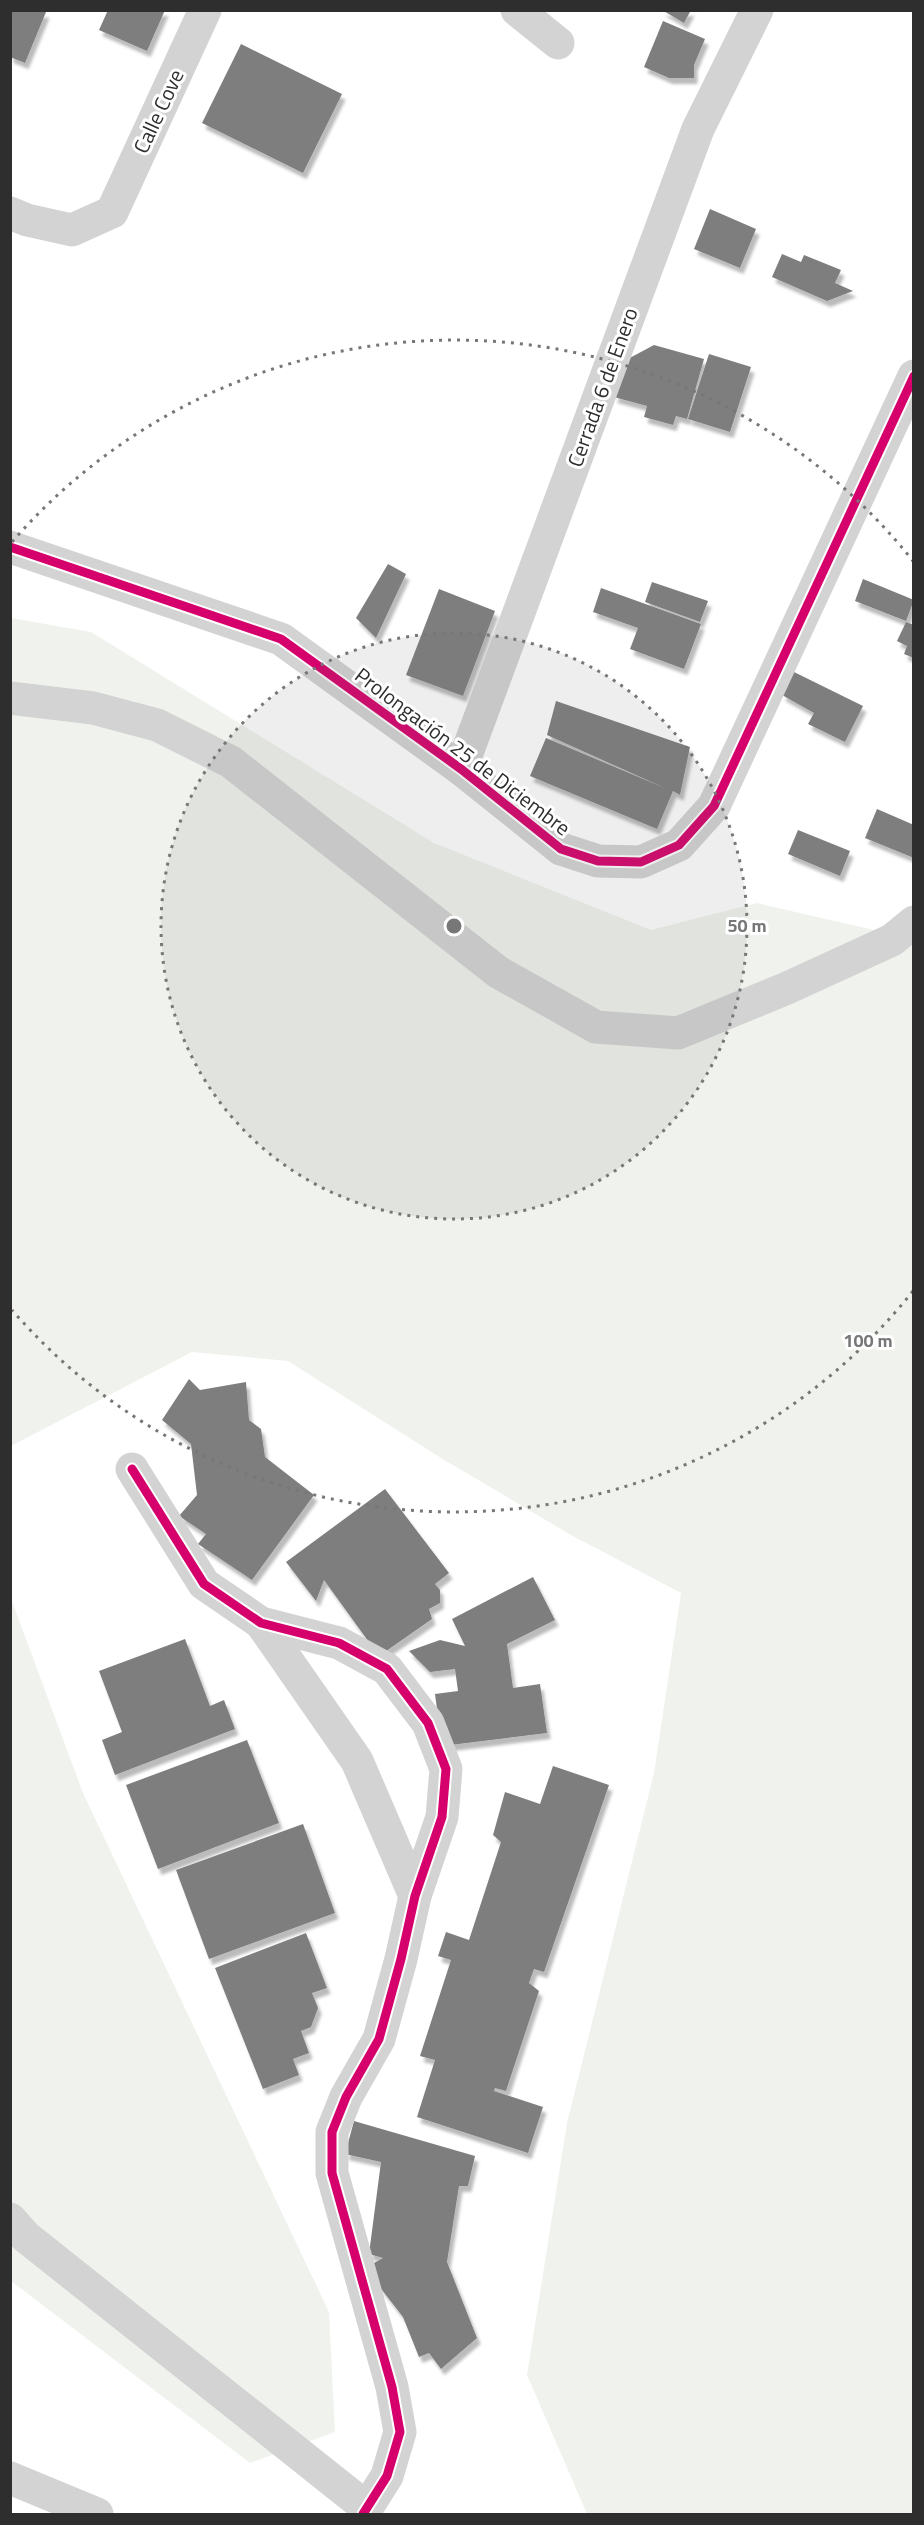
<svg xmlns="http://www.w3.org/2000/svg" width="924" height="2525" font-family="'Titillium Web',sans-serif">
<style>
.green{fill:#f0f3ed}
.building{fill:#7e7e7e;filter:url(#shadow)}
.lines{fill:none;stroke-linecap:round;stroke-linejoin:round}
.minor{stroke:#d3d3d3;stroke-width:33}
.cycleway-casing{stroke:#fff;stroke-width:13}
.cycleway{stroke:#d6006c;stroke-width:9}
.ring{fill:none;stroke:#777;stroke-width:3;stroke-dasharray:3 6}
.labels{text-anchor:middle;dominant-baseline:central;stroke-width:6;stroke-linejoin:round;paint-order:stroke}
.street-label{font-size:21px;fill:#2e2e2e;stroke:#fff}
.centre{fill:#777;stroke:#fff;stroke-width:3}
.ring-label{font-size:18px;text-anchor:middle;font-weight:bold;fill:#777;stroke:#fff;stroke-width:6;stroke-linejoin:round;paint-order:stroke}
</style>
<defs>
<filter id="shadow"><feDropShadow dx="3.5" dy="6" stdDeviation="1.5" flood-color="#0004"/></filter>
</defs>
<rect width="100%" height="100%" fill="#fff"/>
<g class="green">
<path d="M 11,618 L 91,632 L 434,843 L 651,930 L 757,903 L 913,939 L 913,2514 L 587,2514 L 527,2375 L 567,2123 L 654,1773 L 681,1593 L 571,1535 L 441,1458 L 288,1361 L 192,1352 L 11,1446 Z"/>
<path d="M 10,1596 L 83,1793 L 329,2312 L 335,2432 L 250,2463 L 11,2281 Z"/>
</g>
<g class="building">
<path d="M 10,10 L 46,12 L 25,63 L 10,57 Z"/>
<path d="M 108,10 L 165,10 L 147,51 L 99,30 Z"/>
<path d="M 662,10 L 691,10 L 684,23 Z"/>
<path d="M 663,21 L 705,39 L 694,65 L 694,78 L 669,78 L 644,67 Z"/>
<path d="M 241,44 L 342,94 L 303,173 L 202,123 Z"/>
<path d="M 710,209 L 756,229 L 740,268 L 694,249 Z"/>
<path d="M 782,254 L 801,262 L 804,255 L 841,270 L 835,283 L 853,291 L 827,301 L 772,277 Z"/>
<path d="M 654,345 L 704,359 L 687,419 L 676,416 L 673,425 L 644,417 L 647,406 L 614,397 L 624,361 Z"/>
<path d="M 709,354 L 751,367 L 730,432 L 688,419 Z"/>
<path d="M 388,564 L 406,574 L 376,638 L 356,618 Z"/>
<path d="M 863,579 L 914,600 L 906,621 L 855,601 Z"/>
<path d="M 652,582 L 708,601 L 700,622 L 645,602 Z"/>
<path d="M 601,588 L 701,624 L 684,669 L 630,649 L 638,628 L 593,612 Z"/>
<path d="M 439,589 L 495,611 L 463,696 L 406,675 Z"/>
<path d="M 906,622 L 914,625 L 914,658 L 904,654 L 907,646 L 897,641 Z"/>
<path d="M 794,672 L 863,706 L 845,742 L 808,724 L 814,713 L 782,695 Z"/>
<path d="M 556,701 L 690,747 L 680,795 L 673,791 L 657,829 L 530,776 L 546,738 L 667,789 L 547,735 Z"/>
<path d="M 877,809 L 914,825 L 914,858 L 865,838 Z"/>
<path d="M 798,830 L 850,851 L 840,876 L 788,854 Z"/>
<path d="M 189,1379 L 200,1390 L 246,1382 L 249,1420 L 261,1429 L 265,1457 L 314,1495 L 252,1580 L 198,1544 L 206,1534 L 179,1516 L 197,1495 L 191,1444 L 162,1420 Z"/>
<path d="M 385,1489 L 449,1573 L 435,1584 L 440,1590 L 440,1603 L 429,1609 L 432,1619 L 379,1656 L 324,1580 L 316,1601 L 286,1562 Z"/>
<path d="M 533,1577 L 555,1620 L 507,1644 L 513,1688 L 540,1684 L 547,1733 L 442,1746 L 435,1694 L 458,1691 L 455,1669 L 430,1672 L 409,1651 L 440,1640 L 465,1646 L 452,1619 Z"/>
<path d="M 185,1639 L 210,1706 L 224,1700 L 235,1729 L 115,1775 L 102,1740 L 122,1732 L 99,1671 Z"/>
<path d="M 247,1740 L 279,1823 L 158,1869 L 126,1785 Z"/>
<path d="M 553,1766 L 609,1785 L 544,1972 L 534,1969 L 529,1983 L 539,1991 L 506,2091 L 495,2088 L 494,2091 L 543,2107 L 528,2153 L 417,2117 L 435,2060 L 420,2056 L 451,1960 L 438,1956 L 446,1932 L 469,1940 L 501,1842 L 493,1835 L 505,1792 L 540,1804 Z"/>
<path d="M 303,1824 L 335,1913 L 209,1959 L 176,1870 Z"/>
<path d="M 306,1933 L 327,1988 L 312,1993 L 318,2008 L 311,2027 L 301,2031 L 309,2053 L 293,2059 L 299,2075 L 263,2089 L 215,1968 Z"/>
<path d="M 354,2121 L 475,2156 L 468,2186 L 459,2186 L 447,2262 L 477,2338 L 441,2369 L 429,2353 L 419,2357 L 403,2317 L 365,2268 L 383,2258 L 369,2254 L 381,2162 L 345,2154 Z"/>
</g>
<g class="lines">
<g class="minor">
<path d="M 517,10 L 558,43"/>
<path d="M 10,213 L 27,220 L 72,230 L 112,212 L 205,10"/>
<path d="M 10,547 L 281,639 L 461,769 L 561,849 L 598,861 L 641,862 L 679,845 L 714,806 L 914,376"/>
<path d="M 10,698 L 93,708 L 157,725 L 231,762 L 498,972 L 596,1027 L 678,1033 L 785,989 L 892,940 L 914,922"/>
<path d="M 461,769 L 698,129 L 757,10"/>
<path d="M 132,1469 L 204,1584 L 261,1623 L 339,1643 L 387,1669 L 428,1723 L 446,1769 L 442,1817 L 415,1896 L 401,1959 L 379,2039 L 346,2097 L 332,2132 L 332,2173 L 392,2387 L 400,2432 L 387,2476 L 363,2514"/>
<path d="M 261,1623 L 357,1761 L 415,1896"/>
<path d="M 10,2219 L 26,2237 L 367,2508"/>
<path d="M 10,2478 L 97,2514"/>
</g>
<g class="cycleway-casing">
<g id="cycleway">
<path d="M 10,547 L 281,639 L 461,769 L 561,849 L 598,861 L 641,862 L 679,845 L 714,806 L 914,376"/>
<path d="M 132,1469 L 204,1584 L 261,1623 L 339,1643 L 387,1669 L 428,1723 L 446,1769 L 442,1817 L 415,1896 L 401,1959 L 379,2039 L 346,2097 L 332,2132 L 332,2173 L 392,2387 L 400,2432 L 387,2476 L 363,2514"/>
</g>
</g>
<use href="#cycleway" class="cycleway"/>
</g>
<circle cx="454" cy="926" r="293" fill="#777" fill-opacity=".12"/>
<g class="ring">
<circle cx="454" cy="926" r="293"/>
<path d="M913 1291A586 586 0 0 1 12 1310M12 542A586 586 0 0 1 913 561"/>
</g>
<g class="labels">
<g class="street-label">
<text transform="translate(158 111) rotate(-65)">Calle Cove</text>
<text transform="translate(602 387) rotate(-70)">Cerrada 6 de Enero</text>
<text transform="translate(463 751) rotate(37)">Prolongación 25 de Diciembre</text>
</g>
</g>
<circle cx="454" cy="926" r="9" class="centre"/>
<g class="ring-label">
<text x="747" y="932">50 m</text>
<text x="868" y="1347">100 m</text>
</g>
<rect width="924" height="2525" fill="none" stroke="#2e2e2e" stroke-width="24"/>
</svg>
